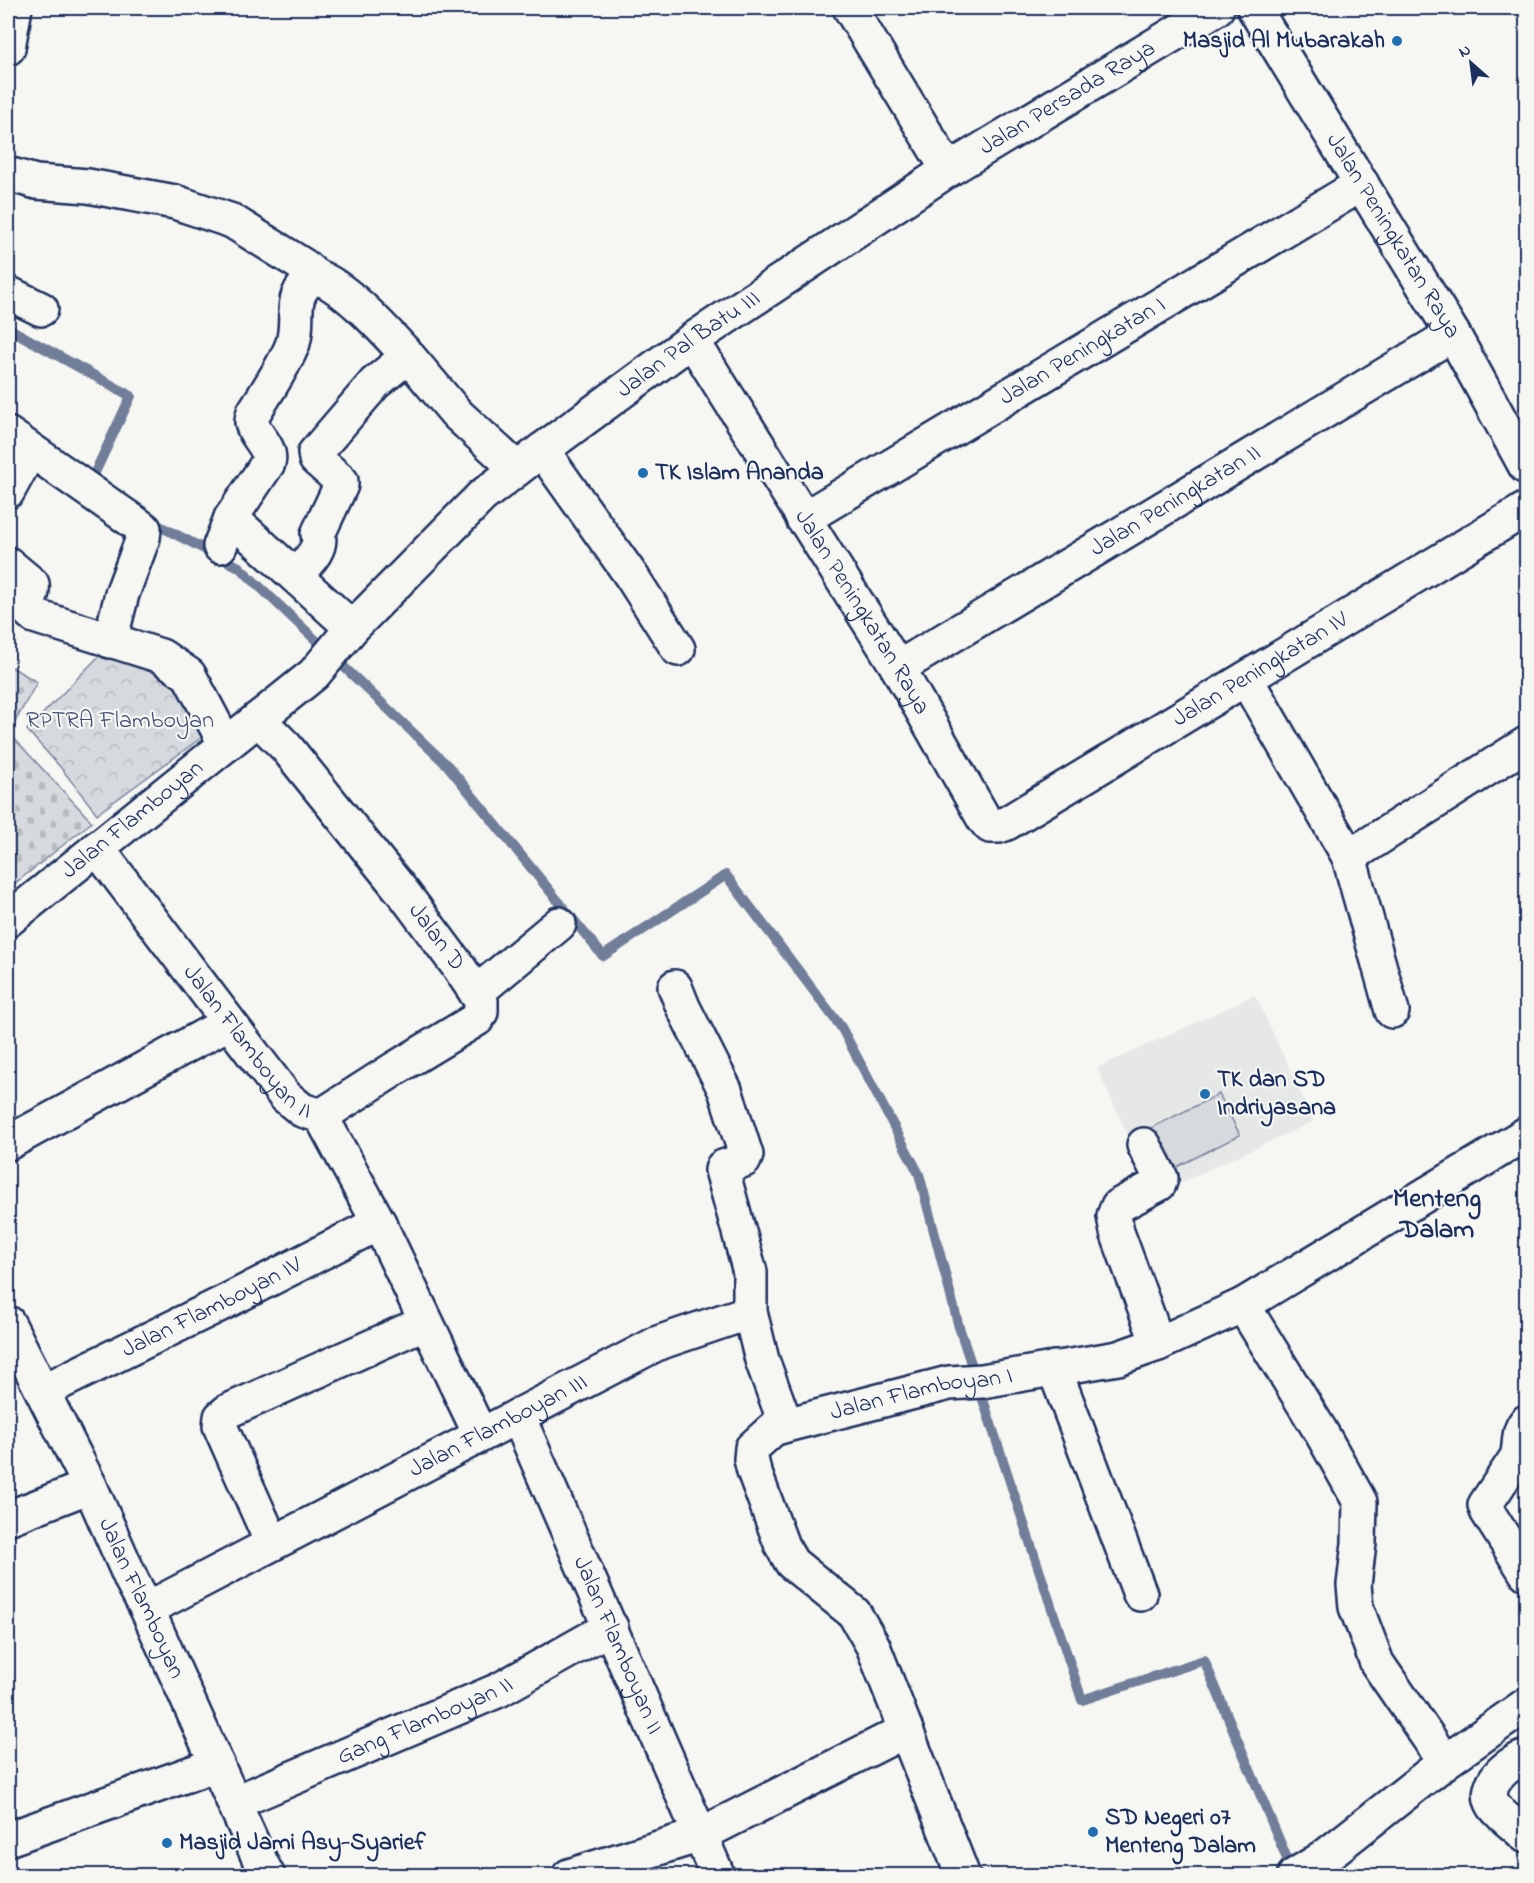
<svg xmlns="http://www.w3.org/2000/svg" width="1534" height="1883" font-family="'Indie Flower',sans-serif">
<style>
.built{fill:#e6e7e7}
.forest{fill:url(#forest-crowns);stroke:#78849e;stroke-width:1.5}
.cemetery{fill:url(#cemetery-stones);stroke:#78849e;stroke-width:1.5}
.garden{fill:#d6d9dd;stroke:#78849e;stroke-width:1.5}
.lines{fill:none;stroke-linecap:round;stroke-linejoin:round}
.stream{stroke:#717e99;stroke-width:10}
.minor-casing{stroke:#1b2f5e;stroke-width:38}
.minor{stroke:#f6f6f2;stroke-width:33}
.poi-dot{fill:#1f6fb2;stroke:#f6f6f2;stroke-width:2}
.labels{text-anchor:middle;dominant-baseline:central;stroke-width:4.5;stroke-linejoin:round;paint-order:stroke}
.poi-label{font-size:24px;font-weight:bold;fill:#1b2f5e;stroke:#f6f6f2;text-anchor:start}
.street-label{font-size:24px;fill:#1b2f5e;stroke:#f6f6f2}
.park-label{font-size:24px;fill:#405177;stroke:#f6f6f2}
.quarter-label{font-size:27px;font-weight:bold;fill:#1b2f5e;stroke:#f6f6f2}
</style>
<defs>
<pattern id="forest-crowns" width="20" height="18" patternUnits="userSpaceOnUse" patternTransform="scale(1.5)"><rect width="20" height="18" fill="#d6d9dd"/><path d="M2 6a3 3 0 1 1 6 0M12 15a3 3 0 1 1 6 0" fill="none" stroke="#b7bbc0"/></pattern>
<pattern id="cemetery-stones" width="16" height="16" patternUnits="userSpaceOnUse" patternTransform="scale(1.5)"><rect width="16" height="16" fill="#d6d9dd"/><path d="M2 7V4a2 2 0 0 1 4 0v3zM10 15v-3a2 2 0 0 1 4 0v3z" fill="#b7bbc0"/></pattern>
</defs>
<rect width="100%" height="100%" fill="#f6f6f2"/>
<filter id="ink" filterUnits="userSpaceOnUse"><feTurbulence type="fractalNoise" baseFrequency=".0167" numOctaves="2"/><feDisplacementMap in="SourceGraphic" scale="12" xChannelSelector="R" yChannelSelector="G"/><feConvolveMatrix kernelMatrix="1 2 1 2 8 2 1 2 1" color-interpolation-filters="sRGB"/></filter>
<g filter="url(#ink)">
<path class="built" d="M 1255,995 L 1314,1121 L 1155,1194 L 1097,1068 Z"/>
<path class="forest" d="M 99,656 L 169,668 L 209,732 L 97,814 L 61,768 L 27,730 Z"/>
<path class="cemetery" d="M 8,665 L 37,682 L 9,733 L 92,822 L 8,889 Z"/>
<path class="garden" d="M 1219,1094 L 1240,1135 L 1163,1174 L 1143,1132 Z"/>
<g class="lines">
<g class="stream">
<path d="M 8,328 L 131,396 L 89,485"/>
<path d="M 148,520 L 239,567 L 448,766 L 603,956 L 726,875 L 841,1027 L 919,1174 L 959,1327 L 1082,1700 L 1204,1660 L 1293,1873"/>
</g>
<g class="minor-casing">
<g id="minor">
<path d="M 850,8 L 948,170"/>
<path id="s1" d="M 1254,8 L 1453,334 L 1526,467"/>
<path d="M 8,48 L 15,8"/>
<path d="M 8,174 L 36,182 L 88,186 L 175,202 L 232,221 L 304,266 L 315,276"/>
<path d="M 8,293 L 41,309"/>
<path id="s2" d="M 692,340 L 898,668 L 984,819 L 990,826 L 999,826 L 1007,823 L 1526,509"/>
<path d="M 8,434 L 144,529 L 143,538 L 122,594 L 110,641"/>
<path d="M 542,450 L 632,577 L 678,649"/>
<path d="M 8,491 L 26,458 L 27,449"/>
<path d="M 231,518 L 295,576"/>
<path id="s3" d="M 803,519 L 1362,184"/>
<path d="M 220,546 L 231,518 L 268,463 C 273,447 254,437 252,422 C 252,419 253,415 254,412 C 265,395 287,361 293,343 C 301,314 286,297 315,276 C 345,286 386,332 408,356"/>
<path d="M 8,564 L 32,584 C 34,594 28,600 28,610 L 34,616 L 161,656 L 189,675 L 226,745"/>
<path d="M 352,628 L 295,576 C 305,564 323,550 318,534 L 341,485 L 341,481 L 316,459 L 315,453 L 375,383 L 408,356 L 457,414 L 517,469"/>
<path id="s4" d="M 898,668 L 1453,334"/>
<path d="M 1246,679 L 1349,857 L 1392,1011"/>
<path id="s5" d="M 258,719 L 286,747 L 405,895 L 458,966 L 481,1000 L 481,1012 L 477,1019 L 396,1068 L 321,1116"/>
<path id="s6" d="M 97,848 L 285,1096 L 302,1110 L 321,1116 L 379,1223 L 480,1434"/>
<path d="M 1349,857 L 1526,744"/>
<path id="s7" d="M 8,920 L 314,674 L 352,628 L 482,496 L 542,450 L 692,340 L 948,170 L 1217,8"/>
<path d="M 675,987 L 683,1007 L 725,1090 L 746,1155 L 744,1160 L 723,1167 L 722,1170 L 750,1272 L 750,1312 L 762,1360 L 786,1425"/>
<path d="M 476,993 L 559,924"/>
<path d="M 8,1143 L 228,1023"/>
<path d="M 1144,1145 L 1161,1178 L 1159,1184 L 1118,1206 L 1114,1216 L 1117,1232 L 1158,1344"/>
<path d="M 1243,1305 L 1321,1432 L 1360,1502 L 1359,1543 L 1354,1585 L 1356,1607 L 1377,1663 L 1445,1762"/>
<path id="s8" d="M 8,1323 L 90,1486 L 132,1581 L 147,1609 L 262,1865 L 268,1876"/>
<path d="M 1054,1368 L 1140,1594"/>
<path id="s9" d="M 43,1391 L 223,1303 L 379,1223"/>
<path id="s10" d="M 518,1416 L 718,1876"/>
<path d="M 1526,1422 C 1517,1433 1521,1444 1517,1457 L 1485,1505 L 1487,1511 L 1526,1573"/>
<path d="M 8,1518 L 90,1486"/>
<path d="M 272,1543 L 220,1426 L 221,1417 L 228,1411 L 426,1322"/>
<path id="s11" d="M 147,1609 L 658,1343 L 750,1312"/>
<path d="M 1526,1757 C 1509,1762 1480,1785 1494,1806 C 1502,1817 1517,1827 1526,1836"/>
<path id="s12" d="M 234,1803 L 499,1690 L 611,1627"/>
<path d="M 8,1839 L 217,1764"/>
<path d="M 569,1876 L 700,1835 L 905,1731"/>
<path id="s13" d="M 963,1876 L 873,1646 L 854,1613 L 792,1563 L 782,1546 L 754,1471 L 751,1459 L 752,1448 L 773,1429 L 786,1425 L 949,1383 L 982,1381 L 1118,1358 L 1158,1344 L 1243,1305 L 1526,1134"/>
<path d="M 1294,1876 L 1323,1858 L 1445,1762 L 1526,1705"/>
</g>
</g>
<use href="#minor" class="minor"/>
</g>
</g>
<g class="poi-dot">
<circle cx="1397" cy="41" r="6"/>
<circle cx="643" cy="473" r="6"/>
<circle cx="1205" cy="1094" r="6"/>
<circle cx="1093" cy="1832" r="6"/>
<circle cx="167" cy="1843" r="6"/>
</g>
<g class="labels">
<g class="poi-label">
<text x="1385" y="41" text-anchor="end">Masjid Al Mubarakah</text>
<text x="655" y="473">TK Islam Ananda</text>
<text x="1217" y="1080">TK dan SD<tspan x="1217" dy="28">Indriyasana</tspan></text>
<text x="1105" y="1818">SD Negeri 07<tspan x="1105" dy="28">Menteng Dalam</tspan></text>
<text x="179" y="1843">Masjid Jami Asy-Syarief</text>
</g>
<g class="street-label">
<text stroke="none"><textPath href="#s7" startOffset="1346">Jalan Persada Raya</textPath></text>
<text stroke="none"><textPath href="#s1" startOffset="267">Jalan Peningkatan Raya</textPath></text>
<text stroke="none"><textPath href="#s7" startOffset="894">Jalan Pal Batu III</textPath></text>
<text stroke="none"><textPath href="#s3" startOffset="326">Jalan Peningkatan I</textPath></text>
<text stroke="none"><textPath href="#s4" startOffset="324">Jalan Peningkatan II</textPath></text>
<text stroke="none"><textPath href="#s2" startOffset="321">Jalan Peningkatan Raya</textPath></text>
<text stroke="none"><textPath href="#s2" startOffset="884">Jalan Peningkatan IV</textPath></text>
<text stroke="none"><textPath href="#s7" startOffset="160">Jalan Flamboyan</textPath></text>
<text stroke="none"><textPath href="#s5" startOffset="282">Jalan D</textPath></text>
<text stroke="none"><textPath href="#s6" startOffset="246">Jalan Flamboyan II</textPath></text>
<text stroke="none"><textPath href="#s9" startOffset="188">Jalan Flamboyan IV</textPath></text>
<text stroke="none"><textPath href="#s13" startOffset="669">Jalan Flamboyan I</textPath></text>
<text stroke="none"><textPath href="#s11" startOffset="396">Jalan Flamboyan III</textPath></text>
<text stroke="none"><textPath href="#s8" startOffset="306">Jalan Flamboyan</textPath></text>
<text stroke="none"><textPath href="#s10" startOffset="250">Jalan Flamboyan II</textPath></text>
<text stroke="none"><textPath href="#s12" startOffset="208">Gang Flamboyan II</textPath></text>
</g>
<g class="park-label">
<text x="120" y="721">RPTRA Flamboyan</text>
</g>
<g class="quarter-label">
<text x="1437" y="1199">Menteng<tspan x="1437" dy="31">Dalam</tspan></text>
</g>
</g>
<rect width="1534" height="1883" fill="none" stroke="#f6f6f2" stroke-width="30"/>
<rect x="15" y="15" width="1504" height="1853" fill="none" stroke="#1b2f5e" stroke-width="2" filter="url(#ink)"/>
<g transform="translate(1471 63) rotate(332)" stroke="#f6f6f2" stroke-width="4.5" paint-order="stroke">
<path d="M0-4.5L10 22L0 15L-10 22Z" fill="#1b2f5e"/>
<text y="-9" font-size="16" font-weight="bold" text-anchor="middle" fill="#1b2f5e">N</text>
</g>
</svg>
